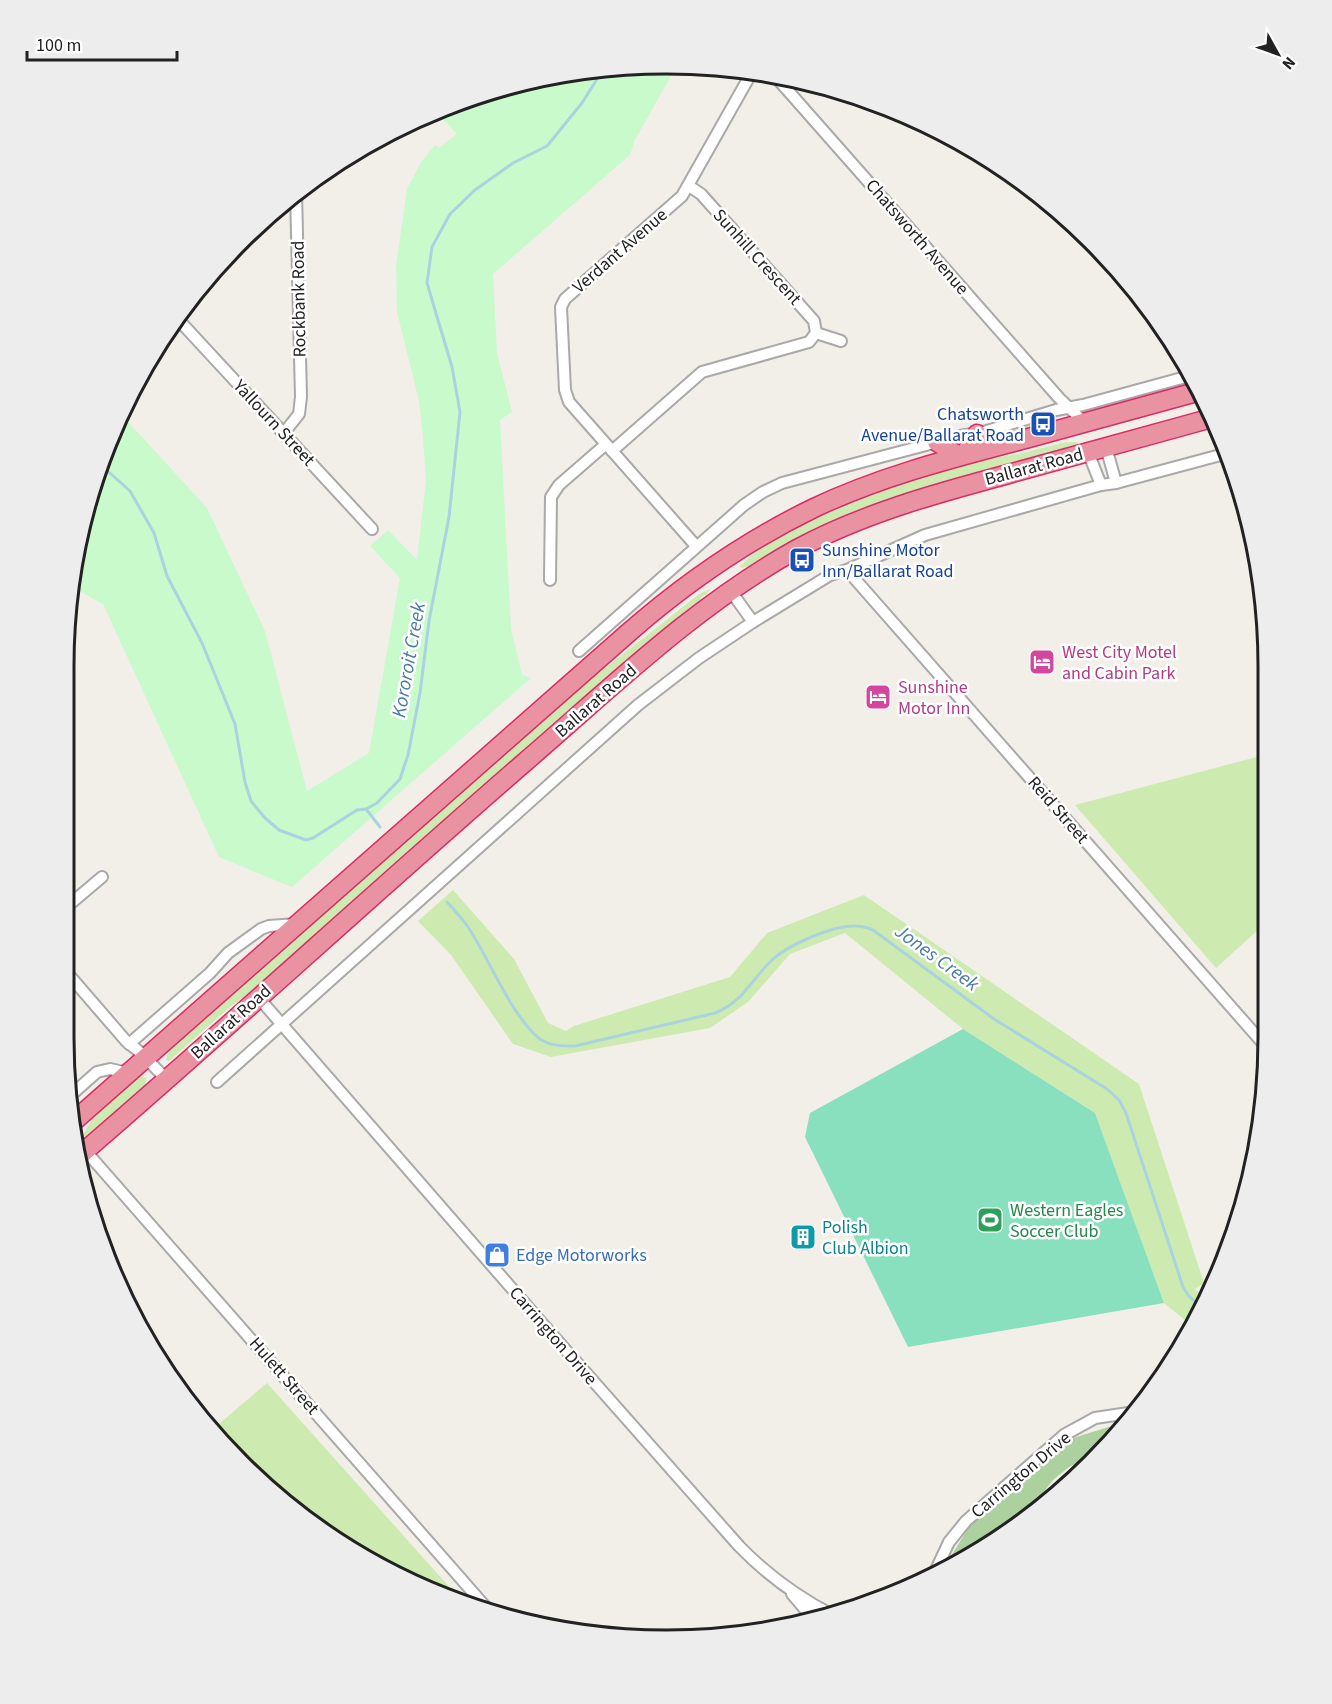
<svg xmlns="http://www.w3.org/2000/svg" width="1332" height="1704" font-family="'Source Sans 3',sans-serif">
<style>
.grass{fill:#cdebb0}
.forest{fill:#add19e}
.park{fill:#c8facc}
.pitch{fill:#88e0be}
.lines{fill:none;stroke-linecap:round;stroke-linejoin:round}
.stream{stroke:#aad3df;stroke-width:3}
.street-casing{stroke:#a9a9a9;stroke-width:14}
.highway-casing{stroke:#dc2a67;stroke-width:21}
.street{stroke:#fff;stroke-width:10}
.highway{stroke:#e892a2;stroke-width:18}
.labels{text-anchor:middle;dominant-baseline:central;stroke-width:5;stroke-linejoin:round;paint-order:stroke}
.street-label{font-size:18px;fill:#222;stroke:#fff}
.transit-label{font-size:18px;fill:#164399;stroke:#fff;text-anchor:end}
.hotel-label{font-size:18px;fill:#b23c85;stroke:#fff;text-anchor:start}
.leisure-label{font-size:18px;fill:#27864d;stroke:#fff;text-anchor:start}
.culture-label{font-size:18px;fill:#0d838f;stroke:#fff;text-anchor:start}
.shop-label{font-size:18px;fill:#366cbe;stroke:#fff;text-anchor:start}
.water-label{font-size:20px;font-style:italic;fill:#4a7aab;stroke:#fff}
.rim{fill:none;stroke:#222;stroke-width:3}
</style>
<rect width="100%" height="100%" fill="#f2efe9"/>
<g class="grass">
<path d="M 1052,418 L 1053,422 L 988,440 L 987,437 L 995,433 Z"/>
<path d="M 1066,442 L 1077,442 L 1080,445 L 1014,464 L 761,563 L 741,568 L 740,566 L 758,550 L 781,536 L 837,508 L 873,494 L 971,462 L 1018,454 Z"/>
<path d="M 710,589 L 706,595 L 704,595 L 691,609 L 276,970 L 277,972 L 230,1007 L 169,1061 L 166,1060 L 168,1052 L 190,1031 L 579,689 L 699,594 Z"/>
<path d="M 1268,754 L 1269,920 L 1216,968 L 1075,805 Z"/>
<path d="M 453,890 L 514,959 L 548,1023 L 566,1031 L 574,1026 L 730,977 L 767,933 L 864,895 L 1139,1084 L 1204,1283 L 1195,1289 L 1207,1300 L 1192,1326 L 1164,1303 L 1095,1113 L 963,1029 L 845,933 L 790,954 L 748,1002 L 710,1028 L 551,1057 L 513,1044 L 451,955 L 418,921 Z"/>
<path d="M 141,1076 L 146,1078 L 145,1088 L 85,1139 L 83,1138 C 84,1122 126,1082 141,1076 Z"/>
<path d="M 267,1383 L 461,1600 L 365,1560 L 240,1465 L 213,1429 Z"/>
</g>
<g class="forest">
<path d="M 1128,1421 L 1100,1455 L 1085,1459 L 1069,1467 L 1053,1480 L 1039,1498 L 999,1532 L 987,1546 L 968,1560 L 942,1571 L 970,1525 L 986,1508 L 1027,1478 L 1073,1438 Z"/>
<path d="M 1094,1462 L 1092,1465 L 1031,1512 L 1074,1470 Z"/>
</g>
<path class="park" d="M 677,65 L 635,140 L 630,155 L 493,274 L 497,353 L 512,412 L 500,420 L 511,629 L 522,675 L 531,678 L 292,887 L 219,857 L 103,604 L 72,587 L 95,472 L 121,414 L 207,508 L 265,631 L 307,791 L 369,753 L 400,578 L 370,546 L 388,530 L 417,560 L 426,481 L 423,437 L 419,401 L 397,312 L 396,266 L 407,189 L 421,162 L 435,145 L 439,148 L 457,134 L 440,116 L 478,94 L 587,68 Z"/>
<path class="pitch" d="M 963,1029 L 1095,1113 L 1164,1303 L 908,1347 L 805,1137 L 810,1113 Z"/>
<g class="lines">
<g class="stream">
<path d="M 98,465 L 102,466 L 130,491 L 154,533 L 167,576 L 202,643 L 235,724 L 245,782 L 251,801 L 264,817 L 279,830 L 306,840 L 313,838 L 357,810 L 366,809 L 377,803 L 400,779 L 408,755 L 420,693 L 429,621 L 449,517 L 460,412 L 452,367 L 427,283 L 432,247 L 450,214 L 475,190 L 513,163 L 547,146 L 582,103 L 604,68"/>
<path d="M 366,809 L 380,827"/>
<path d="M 447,902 C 454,910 462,918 468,927 C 489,958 511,1016 540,1039 C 550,1046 563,1046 575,1046 L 715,1013 C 743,1002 751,980 772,960 C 788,945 833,925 856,926 C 862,926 868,928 873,930 L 994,1019 L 1107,1089 L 1119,1100 L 1126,1113 L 1183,1287 L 1188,1295 L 1202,1309"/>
</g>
<g class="street-casing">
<g id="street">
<path d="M 775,76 L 1059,398 L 1085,423"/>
<path d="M 176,317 L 372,529"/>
<path d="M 816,333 L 841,341"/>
<path d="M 283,434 L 299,414 L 301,397 L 296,193"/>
<path d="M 1106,447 L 1116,483"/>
<path d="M 612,451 L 702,372 L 809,342 L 816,333 L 814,321 L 701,194 L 689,186"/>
<path d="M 1088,452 L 1101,485"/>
<path d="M 696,546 L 569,402 L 565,390 L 561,307 L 565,299 L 682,196 L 752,72"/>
<path d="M 847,570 L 1268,1049"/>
<path d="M 550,580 L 551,497 L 559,485 L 605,445"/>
<path d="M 730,590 L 753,622"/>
<path d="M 579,651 L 744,505 L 763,492 L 782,483 L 964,435 L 977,434 L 1056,410 L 1083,405 L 1193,375"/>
<path d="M 63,910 L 102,877"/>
<path d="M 63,968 L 126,1041 L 141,1053 L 166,1079"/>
<path d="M 258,997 L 541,1322 L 739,1546 C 766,1574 799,1598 834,1616"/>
<path d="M 129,1044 L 210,973 L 228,953 L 261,929 L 269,926 L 297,924"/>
<path d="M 217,1082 L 638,705 L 699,658 L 753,622 L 830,575 L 847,570 L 925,535 L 1101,485 L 1116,483 L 1228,453"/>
<path d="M 71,1095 L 97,1072 L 110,1069 L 128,1073"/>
<path d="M 76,1140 L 491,1613"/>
<path d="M 934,1574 L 949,1542 L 966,1521 L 1064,1435 L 1095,1418 L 1135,1412"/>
<path d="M 792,1594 L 815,1621"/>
</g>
</g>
<g class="highway-casing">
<g id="highway">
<path d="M 937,442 L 959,456"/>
<path d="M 965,454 L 977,434"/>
<path d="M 74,1121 L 627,634 C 684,584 746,541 814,508 C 881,476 953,458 1025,439 C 1084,423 1142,407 1200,391"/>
<path d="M 79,1156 C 229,1027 375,892 525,762 C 612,687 696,605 797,549 C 862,514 934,494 1005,475 C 1074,456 1143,437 1212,418"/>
</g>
</g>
<use href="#street" class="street"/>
<use href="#highway" class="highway"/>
</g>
<defs>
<g id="bus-square" transform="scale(1.35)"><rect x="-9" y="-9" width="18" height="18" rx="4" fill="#1a4fb4" stroke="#fff"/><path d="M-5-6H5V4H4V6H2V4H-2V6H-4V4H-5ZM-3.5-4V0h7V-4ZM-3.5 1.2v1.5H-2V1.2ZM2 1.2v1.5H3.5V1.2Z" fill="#fff"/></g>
<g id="hotel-square" transform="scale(1.35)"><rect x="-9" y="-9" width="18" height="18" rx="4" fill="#d1479c" stroke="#fff"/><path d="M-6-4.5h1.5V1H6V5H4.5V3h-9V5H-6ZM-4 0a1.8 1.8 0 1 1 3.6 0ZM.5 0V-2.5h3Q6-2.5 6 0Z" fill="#fff"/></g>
<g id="stadium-square" transform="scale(1.35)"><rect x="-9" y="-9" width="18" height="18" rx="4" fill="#2e9e5b" stroke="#fff"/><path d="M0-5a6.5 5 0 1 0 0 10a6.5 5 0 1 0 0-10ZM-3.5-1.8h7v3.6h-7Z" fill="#fff"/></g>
<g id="building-square" transform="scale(1.35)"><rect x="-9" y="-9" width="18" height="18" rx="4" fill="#0f9aa8" stroke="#fff"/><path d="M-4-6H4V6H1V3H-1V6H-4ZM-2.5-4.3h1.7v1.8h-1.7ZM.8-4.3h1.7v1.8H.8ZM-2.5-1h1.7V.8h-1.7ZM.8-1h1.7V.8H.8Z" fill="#fff"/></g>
<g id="shop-square" transform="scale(1.35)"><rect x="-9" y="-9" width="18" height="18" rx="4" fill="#3f7fe0" stroke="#fff"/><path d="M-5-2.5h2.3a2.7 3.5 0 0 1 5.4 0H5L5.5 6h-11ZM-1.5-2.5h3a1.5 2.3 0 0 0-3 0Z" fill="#fff"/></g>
</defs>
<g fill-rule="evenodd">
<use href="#bus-square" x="1043" y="424"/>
<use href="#bus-square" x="802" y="560"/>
<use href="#hotel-square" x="1042" y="662"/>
<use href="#hotel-square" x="878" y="697"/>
<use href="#stadium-square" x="990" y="1220"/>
<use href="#building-square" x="803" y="1237"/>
<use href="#shop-square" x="497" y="1255"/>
</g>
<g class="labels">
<g class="street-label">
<text transform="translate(917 237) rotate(49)">Chatsworth Avenue</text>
<text transform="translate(620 251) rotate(-41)">Verdant Avenue</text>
<text transform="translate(757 257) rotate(48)">Sunhill Crescent</text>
<text transform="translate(299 299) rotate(-91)">Rockbank Road</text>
<text transform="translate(274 423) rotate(47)">Yallourn Street</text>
<text transform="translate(1034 467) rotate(-15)">Ballarat Road</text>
<text transform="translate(596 701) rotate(-41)">Ballarat Road</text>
<text transform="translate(1058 810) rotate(49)">Reid Street</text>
<text transform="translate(231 1022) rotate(-42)">Ballarat Road</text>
<text transform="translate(553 1336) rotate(49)">Carrington Drive</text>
<text transform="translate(284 1376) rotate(49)">Hulett Street</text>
<text transform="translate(1021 1475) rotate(-40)">Carrington Drive</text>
</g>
<g class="transit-label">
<text x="1024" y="414">Chatsworth<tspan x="1024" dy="21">Avenue/Ballarat Road</tspan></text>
<text x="822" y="550" text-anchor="start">Sunshine Motor<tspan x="822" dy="21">Inn/Ballarat Road</tspan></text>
</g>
<g class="hotel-label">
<text x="1062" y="652">West City Motel<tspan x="1062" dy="21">and Cabin Park</tspan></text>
<text x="898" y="687">Sunshine<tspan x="898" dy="21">Motor Inn</tspan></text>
</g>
<g class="leisure-label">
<text x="1010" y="1210">Western Eagles<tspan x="1010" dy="21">Soccer Club</tspan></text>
</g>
<g class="culture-label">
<text x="822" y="1227">Polish<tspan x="822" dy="21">Club Albion</tspan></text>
</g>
<g class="shop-label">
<text x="516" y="1255">Edge Motorworks</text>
</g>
<g class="water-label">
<text transform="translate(409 660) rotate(-80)">Kororoit Creek</text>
<text transform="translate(937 958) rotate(36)">Jones Creek</text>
</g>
</g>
<path d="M0 0H1332V1704H0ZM666 74H666A592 592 0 0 1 1258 666V1038A592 592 0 0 1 666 1630H666A592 592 0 0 1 74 1038V666A592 592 0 0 1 666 74Z" fill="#ededed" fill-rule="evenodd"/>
<path class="rim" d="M666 74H666A592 592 0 0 1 1258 666V1038A592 592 0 0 1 666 1630H666A592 592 0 0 1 74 1038V666A592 592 0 0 1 666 74Z"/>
<g transform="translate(1278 54) rotate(130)" stroke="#ffffff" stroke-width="4.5" paint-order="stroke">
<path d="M0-4.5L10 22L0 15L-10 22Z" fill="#222222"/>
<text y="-9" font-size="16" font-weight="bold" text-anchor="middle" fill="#222222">N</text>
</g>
<path d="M27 51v9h150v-9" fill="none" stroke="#222222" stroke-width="3"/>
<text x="36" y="51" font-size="18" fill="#222222" stroke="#ffffff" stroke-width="4.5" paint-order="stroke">100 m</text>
</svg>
